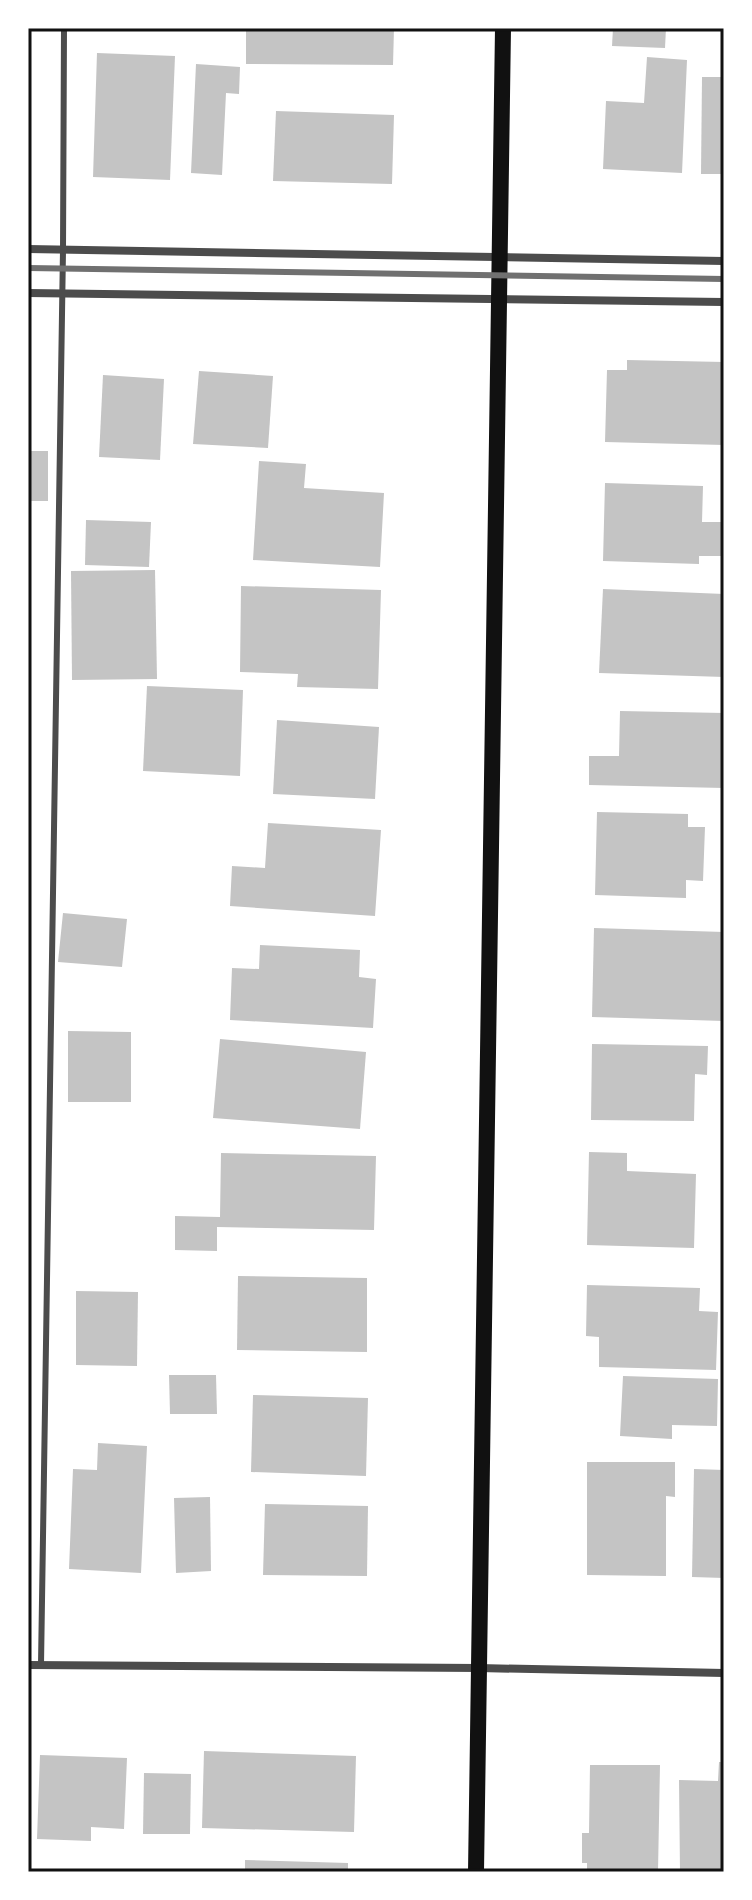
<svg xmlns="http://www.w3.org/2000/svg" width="752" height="1900" font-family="'Titillium Web',sans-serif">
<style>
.building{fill:#c4c4c4}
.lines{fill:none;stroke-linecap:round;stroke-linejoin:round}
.service{stroke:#4c4c4c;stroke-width:6}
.minor{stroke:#4c4c4c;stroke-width:8}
.secondary{stroke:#111;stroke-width:16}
.rail{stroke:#707070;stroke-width:6}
.neatline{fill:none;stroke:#111;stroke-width:3}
</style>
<rect width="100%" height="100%" fill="#fff"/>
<g class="building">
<path d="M 246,28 L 394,28 L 393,65 L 246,64 Z"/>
<path d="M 613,28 L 666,28 L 665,48 L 612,46 Z"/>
<path d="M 97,53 L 175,56 L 170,180 L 93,177 Z"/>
<path d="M 647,57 L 687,60 L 682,173 L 603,169 L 606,101 L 644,103 Z"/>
<path d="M 196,64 L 240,67 L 239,94 L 226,93 L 222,175 L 191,173 Z"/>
<path d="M 702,77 L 724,77 L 724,174 L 701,174 Z"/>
<path d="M 276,111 L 394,115 L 392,184 L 273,181 Z"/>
<path d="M 627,360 L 724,362 L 724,445 L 605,442 L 607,370 L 627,370 Z"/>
<path d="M 199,371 L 273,376 L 268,448 L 193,444 Z"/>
<path d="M 103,375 L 164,379 L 160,460 L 99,457 Z"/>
<rect x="28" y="451" width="20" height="50"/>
<path d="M 259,461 L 306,464 L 304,488 L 384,493 L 380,567 L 253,560 Z"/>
<path d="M 605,483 L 703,486 L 702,522 L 722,522 L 721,556 L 699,556 L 699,564 L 603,561 Z"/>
<path d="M 86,520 L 151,522 L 149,567 L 85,565 Z"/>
<path d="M 155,570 L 157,679 L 72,680 L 71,571 Z"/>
<path d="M 241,586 L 381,590 L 378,689 L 297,687 L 298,674 L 240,672 Z"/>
<path d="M 603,589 L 724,594 L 724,677 L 599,673 Z"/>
<path d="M 147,686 L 243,690 L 240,776 L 143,771 Z"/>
<path d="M 620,711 L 724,713 L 724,788 L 589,785 L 589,756 L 619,756 Z"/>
<path d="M 277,720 L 379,727 L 375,799 L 273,794 Z"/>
<path d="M 597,812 L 688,814 L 688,827 L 705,827 L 703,881 L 686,880 L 686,898 L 595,895 Z"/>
<path d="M 268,823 L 381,830 L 375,916 L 230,906 L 232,866 L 265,868 Z"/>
<path d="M 63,913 L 127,919 L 122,967 L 58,962 Z"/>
<path d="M 594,928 L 724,932 L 724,1021 L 592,1017 Z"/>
<path d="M 260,945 L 360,950 L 359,977 L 376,979 L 373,1028 L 230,1020 L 232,968 L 259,969 Z"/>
<path d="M 68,1031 L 131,1032 L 131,1102 L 68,1102 Z"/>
<path d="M 220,1039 L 366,1052 L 360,1129 L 213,1118 Z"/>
<path d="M 592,1044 L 708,1046 L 707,1075 L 695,1074 L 694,1121 L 591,1120 Z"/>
<path d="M 589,1152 L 627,1153 L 627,1171 L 696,1174 L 694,1248 L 587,1245 Z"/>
<path d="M 221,1153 L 376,1156 L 374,1230 L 217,1227 L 217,1251 L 175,1250 L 175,1216 L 220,1217 Z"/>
<path d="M 238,1276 L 367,1278 L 367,1352 L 237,1350 Z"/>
<path d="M 587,1285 L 700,1288 L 699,1311 L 718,1312 L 716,1370 L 599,1367 L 599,1337 L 586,1336 Z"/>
<path d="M 76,1291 L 138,1292 L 137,1366 L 76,1365 Z"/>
<path d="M 169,1375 L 216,1375 L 217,1414 L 170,1414 Z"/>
<path d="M 623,1376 L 718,1379 L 717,1426 L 672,1425 L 672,1439 L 620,1436 Z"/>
<path d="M 253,1395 L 368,1398 L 366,1476 L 251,1472 Z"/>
<path d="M 98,1443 L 147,1446 L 141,1573 L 69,1569 L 73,1469 L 97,1470 Z"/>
<path d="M 587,1462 L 675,1462 L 675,1497 L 666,1496 L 666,1576 L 587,1575 Z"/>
<path d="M 694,1469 L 724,1470 L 724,1578 L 692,1577 Z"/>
<path d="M 210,1497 L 211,1571 L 176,1573 L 174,1498 Z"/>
<path d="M 265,1504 L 368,1506 L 367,1576 L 263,1575 Z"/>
<path d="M 204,1751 L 356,1756 L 354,1832 L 202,1828 Z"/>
<path d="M 40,1755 L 127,1758 L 124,1829 L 91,1827 L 91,1841 L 37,1839 Z"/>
<path d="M 719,1762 L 724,1762 L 724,1872 L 680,1872 L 679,1780 L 718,1781 Z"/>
<path d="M 590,1765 L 660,1765 L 658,1872 L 587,1872 L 587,1863 L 582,1863 L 582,1833 L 589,1833 Z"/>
<path d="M 144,1773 L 191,1774 L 190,1834 L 143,1834 Z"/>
<path d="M 245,1860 L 348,1863 L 348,1872 L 245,1872 Z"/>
</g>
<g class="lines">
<path class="service" d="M 41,1665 L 63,250 L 64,28"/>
<g class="minor">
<path d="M 28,249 L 724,261"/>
<path d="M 28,293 L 724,302"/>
<path d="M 28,1665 L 479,1668 L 724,1673"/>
</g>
<path class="secondary" d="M 476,1872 L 503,28"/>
<path class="rail" d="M 28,268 L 724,279"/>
</g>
<rect width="752" height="1900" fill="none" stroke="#ffffff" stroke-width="60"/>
<rect x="30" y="30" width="692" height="1840" class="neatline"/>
</svg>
